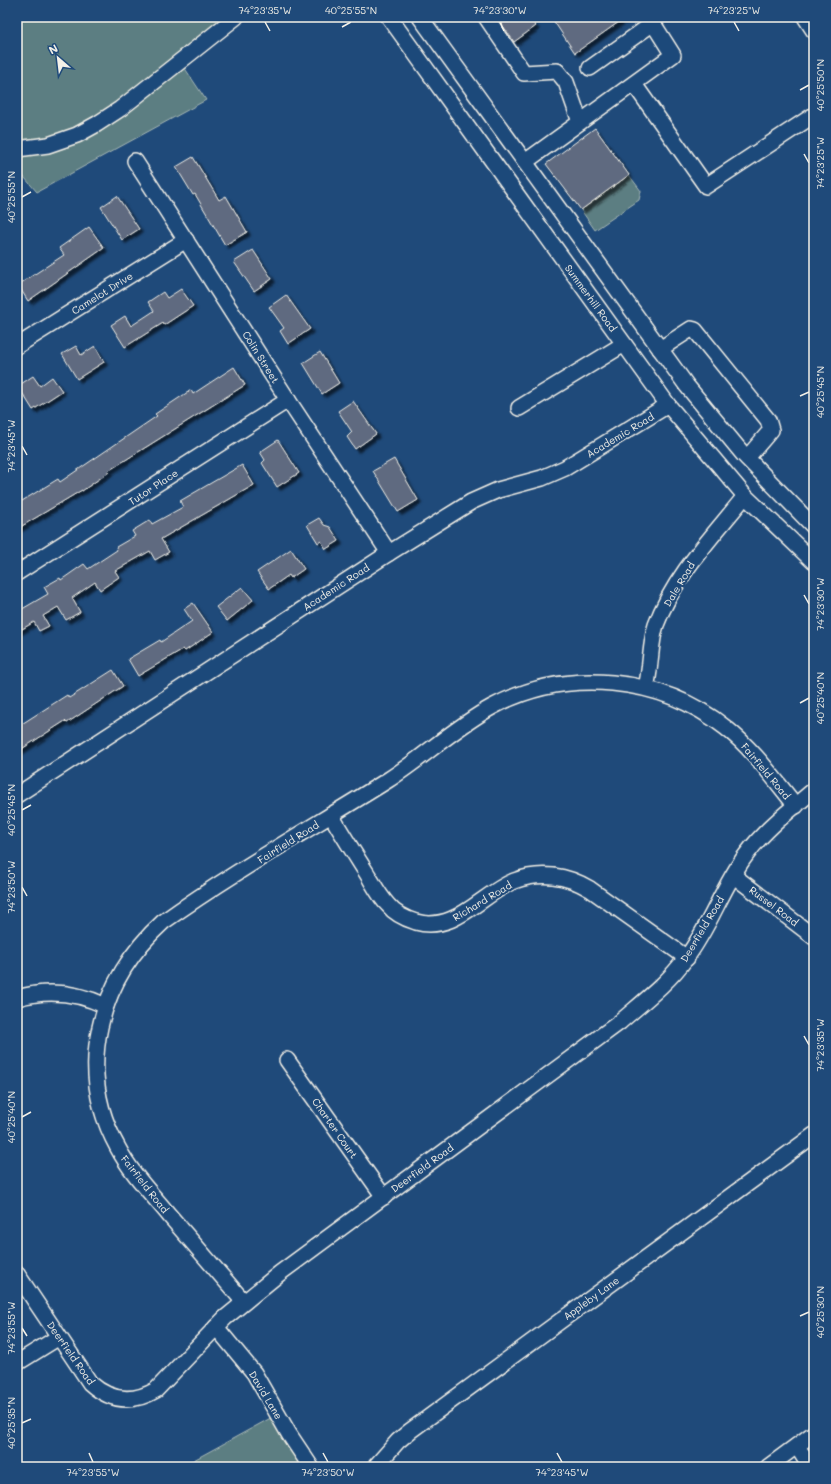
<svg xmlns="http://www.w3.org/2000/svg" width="831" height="1484" font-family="Mali,sans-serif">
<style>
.green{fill:#5c7e82;stroke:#a8b8b5}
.building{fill:#5f6a80;stroke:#f4f1e8;filter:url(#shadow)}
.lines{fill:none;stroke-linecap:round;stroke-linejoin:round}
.minor-casing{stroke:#f4f1e8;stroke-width:18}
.minor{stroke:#1f4a7a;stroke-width:15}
.ticks{fill:none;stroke:#f4f1e8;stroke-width:1.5}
.labels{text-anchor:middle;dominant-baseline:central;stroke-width:4;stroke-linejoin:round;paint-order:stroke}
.street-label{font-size:10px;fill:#f4f1e8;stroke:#1f4a7a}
.neatline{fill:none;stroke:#f4f1e8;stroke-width:1.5}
.ticks-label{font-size:10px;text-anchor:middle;fill:#f4f1e8}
</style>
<defs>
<filter id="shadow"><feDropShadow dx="3.5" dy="3.5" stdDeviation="1" flood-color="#0009"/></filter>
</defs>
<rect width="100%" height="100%" fill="#1f4a7a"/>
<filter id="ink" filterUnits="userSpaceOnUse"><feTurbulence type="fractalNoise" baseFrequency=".025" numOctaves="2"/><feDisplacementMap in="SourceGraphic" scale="8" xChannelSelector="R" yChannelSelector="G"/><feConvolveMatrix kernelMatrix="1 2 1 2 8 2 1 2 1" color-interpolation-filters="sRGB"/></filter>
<g filter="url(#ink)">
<g class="green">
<path d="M 17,17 L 238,17 L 180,61 L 206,100 L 37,192 L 17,169 Z"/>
<path d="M 629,175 L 641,191 L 639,200 L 595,230 L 581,210 Z"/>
<path d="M 278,1414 L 311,1467 L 181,1467 Z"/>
</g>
<g class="building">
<path d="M 497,17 L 528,17 L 536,26 L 514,42 Z"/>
<path d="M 551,17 L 626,17 L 575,53 Z"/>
<path d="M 595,128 L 629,175 L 581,210 L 546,164 Z"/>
<path d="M 193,157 L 219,200 L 226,196 L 247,232 L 225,245 L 195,194 L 193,195 L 176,167 Z"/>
<path d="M 117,196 L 139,229 L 122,240 L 101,207 Z"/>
<path d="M 89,227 L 104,248 L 28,301 L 18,285 L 64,255 L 59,248 Z"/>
<path d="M 253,250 L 272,279 L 254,291 L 234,262 Z"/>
<path d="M 181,289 L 193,306 L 164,325 L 163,323 L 125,347 L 111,325 L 125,316 L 131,326 L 154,311 L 148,302 L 163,292 L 167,298 Z"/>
<path d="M 286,295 L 310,329 L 288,344 L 280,331 L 284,328 L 269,307 Z"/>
<path d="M 76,346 L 81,355 L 95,346 L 104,362 L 77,379 L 62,354 Z"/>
<path d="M 320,352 L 339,383 L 322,394 L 303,363 Z"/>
<path d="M 234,367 L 245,385 L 108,471 L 109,472 L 82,491 L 82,490 L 17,529 L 17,504 L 58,479 L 60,482 L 157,416 L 155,414 L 191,390 L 193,394 Z"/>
<path d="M 33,376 L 40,386 L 52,377 L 62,391 L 33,410 L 18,386 Z"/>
<path d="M 353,401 L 376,434 L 355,449 L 347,437 L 352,432 L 338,411 Z"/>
<path d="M 278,440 L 299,473 L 277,487 L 262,463 L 265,460 L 260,452 Z"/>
<path d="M 394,459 L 418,500 L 398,512 L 373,471 Z"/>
<path d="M 242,465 L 254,485 L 161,539 L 169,552 L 155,560 L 150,551 L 115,571 L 119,577 L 100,590 L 95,582 L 72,598 L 80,612 L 66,620 L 58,607 L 43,616 L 49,626 L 39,631 L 34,622 L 17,632 L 17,612 L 48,594 L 44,587 L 60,578 L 61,580 L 84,564 L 88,569 L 117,550 L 116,547 L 135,536 L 132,531 L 150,520 L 152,524 L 183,507 L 180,501 Z"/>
<path d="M 319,518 L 324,525 L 330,527 L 339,541 L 326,549 L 321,541 L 318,543 L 307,525 Z"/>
<path d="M 291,549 L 304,569 L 291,578 L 289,575 L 269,589 L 257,572 Z"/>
<path d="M 242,587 L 253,600 L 227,621 L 216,607 Z"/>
<path d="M 193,603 L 213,632 L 185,651 L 183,649 L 138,676 L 128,659 L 160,640 L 161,642 L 192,621 L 184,609 Z"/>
<path d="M 113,670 L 123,686 L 67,723 L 65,721 L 17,752 L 17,727 L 67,695 L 69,698 Z"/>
</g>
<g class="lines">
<g class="minor-casing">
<g id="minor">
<path d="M 389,17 L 668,405 L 745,496 L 814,562"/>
<path d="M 420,17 L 687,386 L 743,454 L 814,527"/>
<path d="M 486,17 L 524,73 L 557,71 L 566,82 L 580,122"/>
<path d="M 805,17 L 814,31"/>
<path d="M 590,68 L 652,24"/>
<path d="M 634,84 L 706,186 L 814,115"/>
<path d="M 17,149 L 48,145 L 77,135 L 97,124 L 120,109 L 236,17"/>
<path d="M 135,161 L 288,400 L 389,553"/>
<path d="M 525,162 L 673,55 L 649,17"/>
<path d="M 17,346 L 186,240"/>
<path d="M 660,349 L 691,329 L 695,330 L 768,420 L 771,430 L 747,458"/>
<path d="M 519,408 L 624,344"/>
<path d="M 17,573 L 288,400"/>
<path d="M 646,688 C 651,668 650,643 656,625 C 674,576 713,536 745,496"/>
<path d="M 17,795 L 389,553 L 471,502 L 498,490 L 542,478 L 565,468 L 668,405"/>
<path d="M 331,815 C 342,834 354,853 366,872 C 373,883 379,896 388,905 C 395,914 406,919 416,922 C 456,933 481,894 514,881 C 540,871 567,875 590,889 L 687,958"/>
<path d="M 734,876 L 814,937"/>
<path d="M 17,998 C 48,989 77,992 106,1006"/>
<path d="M 287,1060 L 384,1197"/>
<path d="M 17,1274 L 90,1383 C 110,1401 132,1404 156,1390 L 225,1318 L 280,1273 L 620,1022 C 643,1002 668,983 686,958 C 710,927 722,887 746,855 C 764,830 790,810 814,790"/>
<path d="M 244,1302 C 219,1273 194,1244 169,1215 C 151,1193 131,1173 118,1148 C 74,1069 99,980 163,922 C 235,871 313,827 388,780 C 424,757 455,727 492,707 C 566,667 661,676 726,728 C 753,749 774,779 796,806"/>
<path d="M 216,1327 L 254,1373 L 289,1434 L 311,1467"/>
<path d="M 17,1363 L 59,1337"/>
<path d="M 797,1446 L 810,1467"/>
<path d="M 375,1467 L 398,1441 L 410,1431 L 814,1135"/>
<path d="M 768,1467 L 814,1433"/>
</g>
</g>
<use href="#minor" class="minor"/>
</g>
</g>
<path class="ticks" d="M 265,22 L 270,31M 500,22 L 504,31M 734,22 L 739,31M 342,27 L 351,22M 800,90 L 809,85M 804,154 L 809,163M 22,197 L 31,192M 800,396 L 809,392M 22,446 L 27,455M 804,595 L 809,604M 800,703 L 809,698M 22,810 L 31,805M 22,887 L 27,896M 804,1036 L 809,1045M 22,1117 L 31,1112M 800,1316 L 809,1312M 22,1328 L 27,1336M 22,1423 L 31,1419M 89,1453 L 93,1462M 323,1453 L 328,1462M 557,1453 L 562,1462"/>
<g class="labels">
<g class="street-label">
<text transform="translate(102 293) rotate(-32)">Camelot Drive</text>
<text transform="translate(591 298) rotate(54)">Summerhill Road</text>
<text transform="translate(261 357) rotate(58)">Colin Street</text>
<text transform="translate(620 435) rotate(-31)">Academic Road</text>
<text transform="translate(153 487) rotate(-33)">Tutor Place</text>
<text transform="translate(679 584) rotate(-59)">Dale Road</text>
<text transform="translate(336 587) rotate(-33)">Academic Road</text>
<text transform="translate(766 771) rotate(50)">Fairfield Road</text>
<text transform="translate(288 842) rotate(-32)">Fairfield Road</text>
<text transform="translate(482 901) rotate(-31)">Richard Road</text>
<text transform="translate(774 906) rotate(37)">Russel Road</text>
<text transform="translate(702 929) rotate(-59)">Deerfield Road</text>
<text transform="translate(335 1128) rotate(55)">Charter Court</text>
<text transform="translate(422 1168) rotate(-36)">Deerfield Road</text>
<text transform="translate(145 1184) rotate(52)">Fairfield Road</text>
<text transform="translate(591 1298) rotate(-36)">Appleby Lane</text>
<text transform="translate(71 1353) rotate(55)">Deerfield Road</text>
<text transform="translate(266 1395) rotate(59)">David Lane</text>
</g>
</g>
<rect width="831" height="1484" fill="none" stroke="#1f4a7a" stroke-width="44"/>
<g transform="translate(58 58) rotate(332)" stroke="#1f4a7a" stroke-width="3" paint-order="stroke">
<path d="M0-3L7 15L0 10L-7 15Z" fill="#f4f1e8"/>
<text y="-6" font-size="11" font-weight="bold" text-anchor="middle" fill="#f4f1e8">N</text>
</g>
<rect x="22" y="22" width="787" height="1440" class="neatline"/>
<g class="ticks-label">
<text x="265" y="14">74°23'35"W</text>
<text x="351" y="14">40°25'55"N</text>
<text x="500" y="14">74°23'30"W</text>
<text x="734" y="14">74°23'25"W</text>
<text transform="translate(820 85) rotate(-90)" y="4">40°25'50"N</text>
<text transform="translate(820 163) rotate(-90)" y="4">74°23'25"W</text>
<text transform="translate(11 197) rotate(-90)" y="4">40°25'55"N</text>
<text transform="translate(820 392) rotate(-90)" y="4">40°25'45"N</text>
<text transform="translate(11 446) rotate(-90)" y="4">74°23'45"W</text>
<text transform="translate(820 604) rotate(-90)" y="4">74°23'30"W</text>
<text transform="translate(820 698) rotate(-90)" y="4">40°25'40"N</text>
<text transform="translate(11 810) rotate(-90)" y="4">40°25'45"N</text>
<text transform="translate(11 887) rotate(-90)" y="4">74°23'50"W</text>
<text transform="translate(820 1045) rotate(-90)" y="4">74°23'35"W</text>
<text transform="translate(11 1117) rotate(-90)" y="4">40°25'40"N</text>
<text transform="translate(820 1312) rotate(-90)" y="4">40°25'30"N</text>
<text transform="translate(11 1328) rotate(-90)" y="4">74°23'55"W</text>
<text transform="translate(11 1423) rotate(-90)" y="4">40°25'35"N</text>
<text x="93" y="1476">74°23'55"W</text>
<text x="328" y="1476">74°23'50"W</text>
<text x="562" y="1476">74°23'45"W</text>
</g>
</svg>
